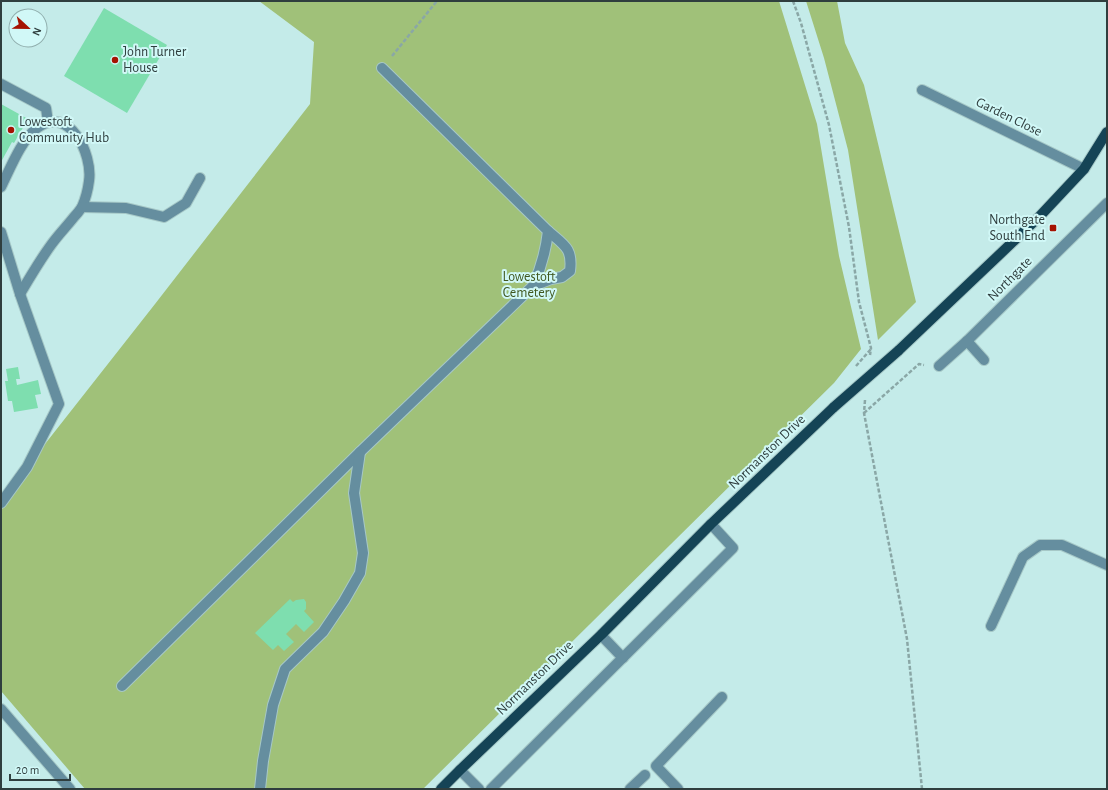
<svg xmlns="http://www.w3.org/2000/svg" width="1108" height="790" font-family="'Alegreya Sans',sans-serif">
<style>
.green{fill:#a0c179}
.building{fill:#7edeaf}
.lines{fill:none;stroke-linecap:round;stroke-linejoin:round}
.minor-casing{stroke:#a6c8c7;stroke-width:12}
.major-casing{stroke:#a6c8c7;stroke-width:12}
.path{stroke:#8aa7a6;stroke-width:2.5;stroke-dasharray:4 2;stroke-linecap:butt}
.minor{stroke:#658e9f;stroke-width:10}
.major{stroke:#154456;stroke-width:10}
.major-bridge-casing{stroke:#a6c8c7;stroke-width:12;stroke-linecap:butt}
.major-bridge{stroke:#154456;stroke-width:10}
.poi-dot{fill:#a51201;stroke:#d1f8f7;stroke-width:1.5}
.labels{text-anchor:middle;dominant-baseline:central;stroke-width:4;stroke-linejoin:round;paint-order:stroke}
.poi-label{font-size:14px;fill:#2f3e3e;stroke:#d1f8f7;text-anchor:start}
.street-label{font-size:14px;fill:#2f3e3e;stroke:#d1f8f7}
.park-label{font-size:14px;fill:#40571f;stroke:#d1f8f7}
</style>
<rect width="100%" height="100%" fill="#c4ebe9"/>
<g class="green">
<path d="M 259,1 L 779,1 L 817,124 L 839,256 L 861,349 L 834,383 L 423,789 L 85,789 L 1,691 L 1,500 L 155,304 L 310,104 L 314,42 Z"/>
<path d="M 806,1 L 837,1 L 845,43 L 864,85 L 916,302 L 878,340 L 848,150 L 824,58 Z"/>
</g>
<g class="building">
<path d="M 104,8 L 167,45 L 127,113 L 64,76 Z"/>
<path d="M 1,104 L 28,119 L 14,143 L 12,142 L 1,162 Z"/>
<path d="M 18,367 L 20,379 L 16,379 L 17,385 L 38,380 L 41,394 L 35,395 L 38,408 L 14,412 L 12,401 L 8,401 L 5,381 L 8,381 L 6,369 Z"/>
<path d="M 290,599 L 293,602 L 296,600 L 304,599 L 306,602 L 306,609 L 304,611 L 314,622 L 304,632 L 296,624 L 286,634 L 294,642 L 284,651 L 278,645 L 273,650 L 255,633 Z"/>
</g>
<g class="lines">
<g class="minor-casing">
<g id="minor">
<path d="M 1,84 L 46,108 L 48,122"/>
<path d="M 922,90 L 1084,169"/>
<path d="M 1,187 C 10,169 21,140 37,128 C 69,104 93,154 89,181 C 88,189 85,200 82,207 C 80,210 77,214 74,217 C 67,226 58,235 51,245 C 40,260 30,277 20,294"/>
<path d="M 82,207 L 126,208 L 164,217 L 186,203 L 200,178"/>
<path d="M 1,232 L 20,294 L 59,404 L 27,467 L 1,503"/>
<path d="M 533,286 L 551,279 L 562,277 L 570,271 C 573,248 564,245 548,231"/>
<path d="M 967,341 L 984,360"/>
<path d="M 939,366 L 967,341 L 1107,203"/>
<path d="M 991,626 L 1023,557 L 1040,545 L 1062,545 L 1107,565"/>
<path d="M 601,635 L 623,658"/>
<path d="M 122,686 L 360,452 L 533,286 C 541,268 546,250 548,231 L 382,68"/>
<path d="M 1,709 L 70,789"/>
<path d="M 460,770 L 479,789"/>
<path d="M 260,789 L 263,761 L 273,705 L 285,669 L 323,632 L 344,601 L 360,573 L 363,553 L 354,493 L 360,452"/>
<path d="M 491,789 L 733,548 L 711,524"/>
<path d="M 630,789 L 645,775"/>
<path d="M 678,789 L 656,766 L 722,697"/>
</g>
</g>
<g class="major-casing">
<g id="major">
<path d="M 898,351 L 1039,217 L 1084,169 L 1107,132"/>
<path d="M 441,789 L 460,770 L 601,635 L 711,524 L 834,407"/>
</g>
</g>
<g class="path">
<path d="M 793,1 L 801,23 L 829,125 L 849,227 L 859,302 L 871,348 L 870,355"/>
<path d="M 392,56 L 437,1"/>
<path d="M 856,366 L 871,349"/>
<path d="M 865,400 L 864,413 L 907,639 L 922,789"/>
<path d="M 864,413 L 919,364 L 924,365"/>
</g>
<use href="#minor" class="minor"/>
<use href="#major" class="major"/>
<g class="major-bridge-casing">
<path id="major-bridge" d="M 834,407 L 898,351"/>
</g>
<use href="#major-bridge" class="major-bridge"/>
</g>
<g class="poi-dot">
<circle cx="115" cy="60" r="4"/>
<circle cx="11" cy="130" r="4"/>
<rect x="1049" y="224" width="8" height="8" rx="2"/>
</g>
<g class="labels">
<g class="poi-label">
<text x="123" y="52">John Turner<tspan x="123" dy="16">House</tspan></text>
<text x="19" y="122">Lowestoft<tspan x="19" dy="16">Community Hub</tspan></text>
<text x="1045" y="220" text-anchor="end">Northgate<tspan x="1045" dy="16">South End</tspan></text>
</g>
<g class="street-label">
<text transform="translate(1009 117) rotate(26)">Garden Close</text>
<text transform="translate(1010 279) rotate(-45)">Northgate</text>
<text transform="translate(767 452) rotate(-44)">Normanston Drive</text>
<text transform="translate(535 678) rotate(-44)">Normanston Drive</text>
</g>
<g class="park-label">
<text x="529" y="277">Lowestoft<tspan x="529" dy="16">Cemetery</tspan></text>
</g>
</g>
<rect width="1108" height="790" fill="none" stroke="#2f3e3e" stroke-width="4"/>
<g transform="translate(28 28) rotate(112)"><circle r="19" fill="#d1f8f7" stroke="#90aead"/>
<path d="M0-3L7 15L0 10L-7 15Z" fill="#a51201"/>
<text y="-6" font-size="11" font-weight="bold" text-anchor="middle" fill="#2f3e3e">N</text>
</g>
<path d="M10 774v6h60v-6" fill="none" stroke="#2f3e3e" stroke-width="2"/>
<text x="16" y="774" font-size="12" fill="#2f3e3e" stroke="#d1f8f7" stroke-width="3" paint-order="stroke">20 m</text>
</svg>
